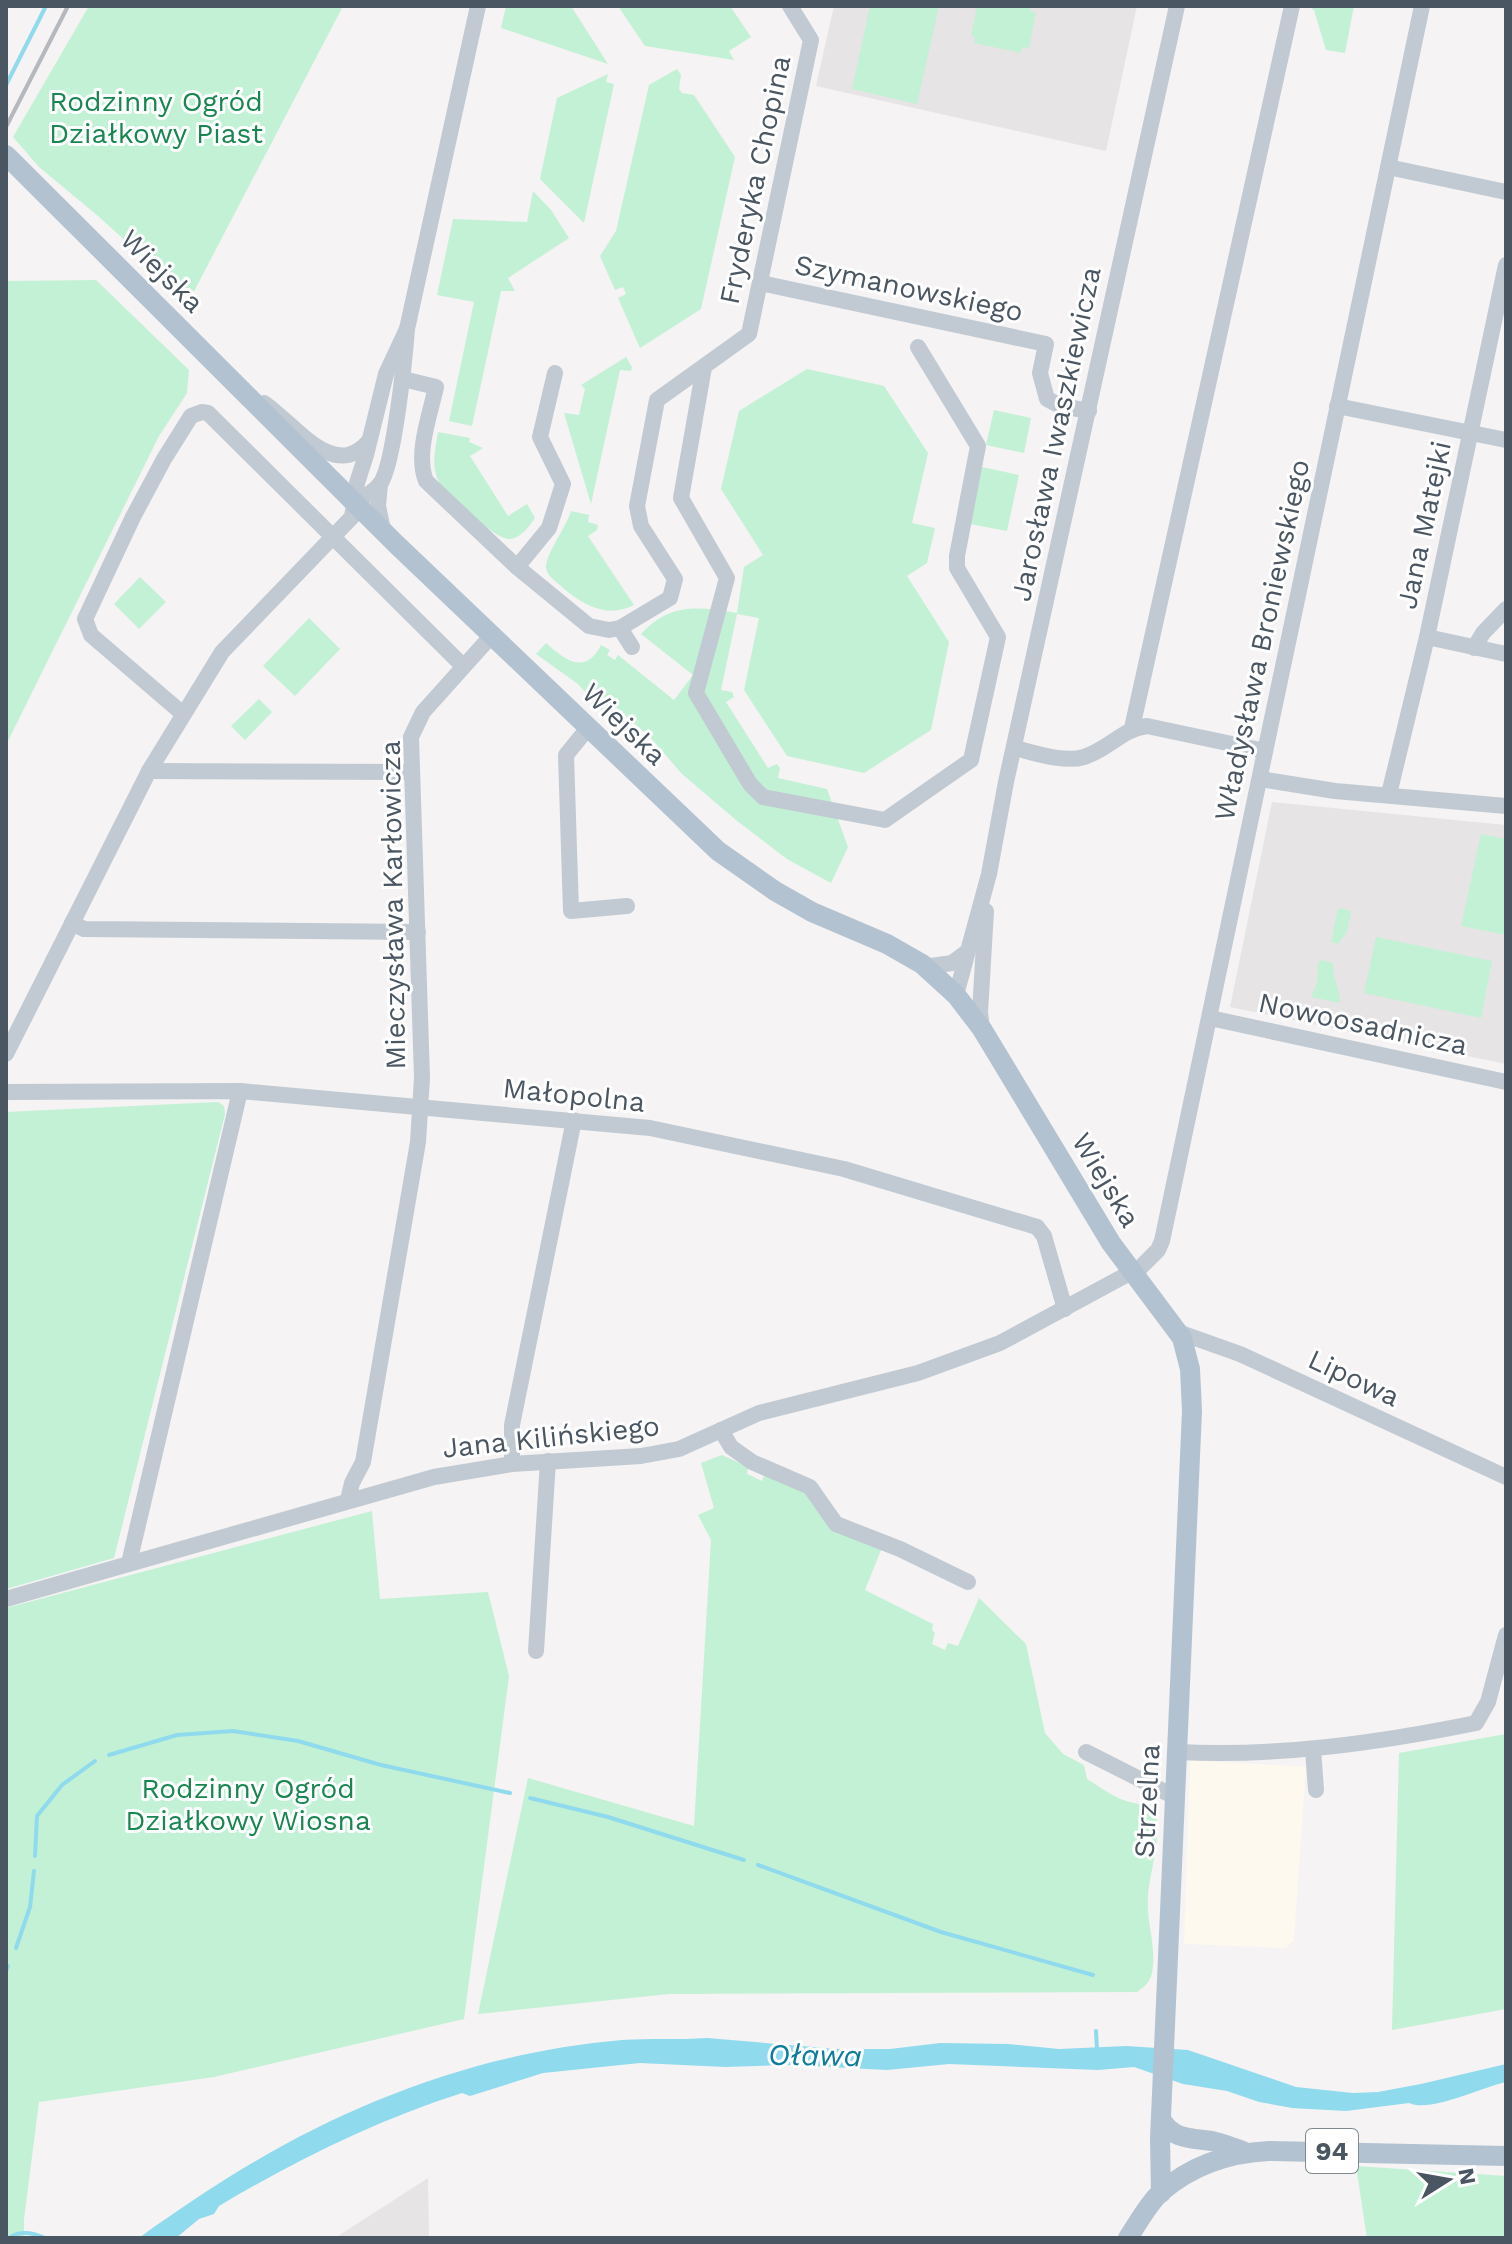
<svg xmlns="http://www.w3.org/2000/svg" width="1512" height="2244" font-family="'Work Sans',sans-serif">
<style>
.commercial{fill:#fdf9ef}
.education{fill:#e6e4e5}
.green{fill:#c3f1d5}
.water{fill:#90daee}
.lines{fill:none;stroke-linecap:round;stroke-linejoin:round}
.stream{stroke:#90daee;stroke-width:4}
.minor{stroke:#c1cad2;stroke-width:16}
.major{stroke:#b3c2d1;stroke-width:20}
.rail{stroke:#b5b8bd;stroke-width:4}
.labels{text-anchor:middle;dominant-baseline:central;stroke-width:6;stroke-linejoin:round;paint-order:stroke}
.shield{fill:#fff;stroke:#808990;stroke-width:2}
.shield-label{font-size:26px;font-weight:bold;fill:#4a5661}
.park-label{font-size:28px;fill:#17864f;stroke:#fff}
.street-label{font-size:28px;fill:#4a5661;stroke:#fff}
.water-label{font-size:30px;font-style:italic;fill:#0c7c9b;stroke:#fff}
</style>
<rect width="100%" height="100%" fill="#f5f3f3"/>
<path class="commercial" d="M 1190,1760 L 1306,1767 L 1294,1941 L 1285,1948 L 1184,1944 Z"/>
<g class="education">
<path d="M 834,6 L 1137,6 L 1106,151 L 816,86 Z"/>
<path d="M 1272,802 L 1506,825 L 1506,1064 L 1230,1007 Z"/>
<path d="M 428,2178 L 429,2238 L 335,2238 Z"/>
</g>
<g class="green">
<path d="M 89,6 L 343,6 L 190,299 L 98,216 L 39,167 L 13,137 Z"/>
<path d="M 506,6 L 571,6 L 608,64 L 501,28 Z"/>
<path d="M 618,6 L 730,6 L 751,37 L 729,51 L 734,60 L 645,46 Z"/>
<path d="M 870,6 L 939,6 L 917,104 L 852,89 Z"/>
<path d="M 977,6 L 1031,6 L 1030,11 L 1036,13 L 1029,48 L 1022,47 L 1021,53 L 974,43 L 975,37 L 971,36 Z"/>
<path d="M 1308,6 L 1354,6 L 1345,53 L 1326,50 L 1314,10 Z"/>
<path d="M 677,69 L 681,75 L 679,89 L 682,93 L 694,95 L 735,157 L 701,309 L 640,348 L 618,298 L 626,294 L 623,287 L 615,290 L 600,256 L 616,231 L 649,85 Z"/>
<path d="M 608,74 L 606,82 L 614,84 L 584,223 L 540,179 L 557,98 Z"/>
<path d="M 533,191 L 551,210 L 569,238 L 508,278 L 515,291 L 501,291 L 472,426 L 449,421 L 474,302 L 437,295 L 453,219 L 527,222 Z"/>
<path d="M 96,280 L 189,370 L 187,393 L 159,436 L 6,745 L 6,281 Z"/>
<path d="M 626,357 L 632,367 L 631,371 L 620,370 L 591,504 L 564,413 L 579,415 L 585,389 L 581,385 Z"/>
<path d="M 807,369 L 884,386 L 928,453 L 912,523 L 935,528 L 927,563 L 907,576 L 949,642 L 931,730 L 864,773 L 787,756 L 744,690 L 759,618 L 737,614 L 721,690 L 732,692 L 734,697 L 726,702 L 768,768 L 777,764 L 780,768 L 778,778 L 827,789 L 848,847 L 831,883 L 787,859 L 736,820 L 682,774 L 650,737 L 610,702 L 602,711 L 578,684 L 536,654 L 546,643 C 565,660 585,676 601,645 L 610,650 L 607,655 L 615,660 L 618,655 L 674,700 L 693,675 L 641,634 C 671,602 698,607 737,613 L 744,567 L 763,555 L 721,489 L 739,411 Z"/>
<path d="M 994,410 L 1031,418 L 1024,453 L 986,445 Z"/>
<path d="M 438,432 L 470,438 L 469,442 L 483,448 L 470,456 L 508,516 L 527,504 L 535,518 C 529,526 522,537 511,539 C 494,541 455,497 441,485 C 430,469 435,451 438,432 Z"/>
<path d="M 982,467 L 1019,475 L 1007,531 L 970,524 Z"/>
<path d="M 571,511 L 589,515 L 588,522 L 598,525 L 597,530 L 588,536 L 634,605 C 607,619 583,605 562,587 C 556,581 547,576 546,568 C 545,555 567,526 571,511 Z"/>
<path d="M 140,577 L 166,602 L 139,629 L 114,604 Z"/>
<path d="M 309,618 L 340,649 L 295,696 L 263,666 Z"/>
<path d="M 259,699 L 272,712 L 245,740 L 231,726 Z"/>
<path d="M 1481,834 L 1506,839 L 1506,935 L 1461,926 Z"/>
<path d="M 1338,908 L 1351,911 L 1347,932 L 1338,944 L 1331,942 Z"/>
<path d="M 1376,937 L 1492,961 L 1481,1018 L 1364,993 Z"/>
<path d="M 1321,960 L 1333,963 C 1332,977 1340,989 1340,1003 L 1311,997 L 1317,983 L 1318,963 Z"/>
<path d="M 218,1102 L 224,1106 L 225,1114 L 114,1558 L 6,1589 L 6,1112 Z"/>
<path d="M 722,1455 L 748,1467 L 747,1474 L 762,1481 L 765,1473 L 796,1484 L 881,1550 L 865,1590 L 933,1624 L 932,1630 L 935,1633 L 932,1644 L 945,1650 L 948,1643 L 958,1646 L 979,1598 L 1026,1644 L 1045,1733 L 1063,1754 L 1084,1765 L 1087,1779 C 1109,1793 1125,1806 1152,1804 C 1166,1826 1149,1872 1148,1897 C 1146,1923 1157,1947 1152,1973 C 1150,1982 1144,1987 1137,1992 L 669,1994 L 478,2014 L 528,1778 L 694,1826 L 711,1540 L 698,1515 L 714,1508 L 701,1463 Z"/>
<path d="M 372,1511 L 380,1599 L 488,1592 L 509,1676 L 464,2019 L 214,2077 L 39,2102 L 24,2219 L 24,2238 L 6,2238 L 6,1608 Z"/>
<path d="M 1506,1734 L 1506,2009 L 1392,2030 L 1399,1753 Z"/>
<path d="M 1356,2166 L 1506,2176 L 1506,2238 L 1367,2238 Z"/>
</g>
<path class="water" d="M 707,2038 L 837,2049 L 890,2049 L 940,2043 L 1008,2044 L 1059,2049 L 1126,2046 L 1188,2050 L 1296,2087 L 1353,2093 L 1378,2092 L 1421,2084 L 1506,2064 L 1506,2082 C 1482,2087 1430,2113 1409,2103 L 1346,2111 L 1292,2108 L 1259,2102 L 1227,2091 L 1183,2084 L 1134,2067 L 1098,2070 L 949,2064 L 887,2070 L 788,2065 L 725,2067 L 640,2063 L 543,2073 L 470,2096 L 462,2093 C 377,2120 296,2160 219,2206 L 214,2214 L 199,2219 L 176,2238 L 139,2238 C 160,2222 182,2208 204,2193 C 330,2110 470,2053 622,2040 C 650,2038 679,2040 707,2038 Z"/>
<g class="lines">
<g class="stream">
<path d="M 6,85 L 46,6"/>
<path d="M 109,1755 L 177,1735 L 233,1731 L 298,1741 L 381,1765 L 510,1793"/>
<path d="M 530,1798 L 608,1817 L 744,1860"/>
<path d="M 35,1856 L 37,1816 L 62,1785 L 95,1761"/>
<path d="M 758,1865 L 941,1932 L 1093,1975"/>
<path d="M 16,1948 L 30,1907 L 34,1871"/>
<path d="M 6,1971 L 8,1966"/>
<path d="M 1096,2031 L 1097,2049"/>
<path d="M 9,2238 C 20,2230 34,2233 45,2238"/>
</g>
<g class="minor">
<path d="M 1388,167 L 1506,192"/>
<path d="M 761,283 L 1046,344 L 1040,373 L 1047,399 L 1061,406 L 1089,411"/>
<path d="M 704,367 L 681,498 L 727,578 L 696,693 L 750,784 L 763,797 L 885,820 L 971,760 L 998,637 L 957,568 L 957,556 L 978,446 L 918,347"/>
<path d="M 403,379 L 436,387 C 430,415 415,454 426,481 L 517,567 L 589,626 L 609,630 L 620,628 L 670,598 L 675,579 L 641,526 L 637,506 L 657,400 L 749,334 L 811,40 L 790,6"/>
<path d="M 264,403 C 296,425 334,482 369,441"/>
<path d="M 1337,406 L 1506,440"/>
<path d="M 380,484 L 378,506 L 383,530"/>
<path d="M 355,502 C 364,497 374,492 380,484 C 394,466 405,356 407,329 L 478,6"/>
<path d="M 517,567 L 549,528 L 563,484 L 540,437 L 555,373"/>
<path d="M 620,628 L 632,647"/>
<path d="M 1427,637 L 1506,654"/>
<path d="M 1474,648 L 1483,633 L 1506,609"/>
<path d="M 183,714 L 91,635 L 85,619 L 133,517 L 164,459 L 191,416 L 202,412 L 208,413 L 463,666"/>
<path d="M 588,728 L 566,755 L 571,911 L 627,906"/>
<path d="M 1132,728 L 1292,6"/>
<path d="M 1015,748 C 1035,753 1064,763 1084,757 C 1108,750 1122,729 1147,726 L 1265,751"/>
<path d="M 149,771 L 411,772"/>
<path d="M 1260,779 L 1335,791 L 1506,806"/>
<path d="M 1389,794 L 1427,637 L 1506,265"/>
<path d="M 72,923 L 84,929 L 418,932"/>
<path d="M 924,967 L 952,963 L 967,952"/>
<path d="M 956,995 L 989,874 L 1006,782 L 1177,6"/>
<path d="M 1210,1018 L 1506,1082"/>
<path d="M 982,1029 L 980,1012 L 986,911"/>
<path d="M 6,1054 L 149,771 L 222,652 L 352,517 L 357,483 L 366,455 L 386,374 L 407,329"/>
<path d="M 6,1092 L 240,1091 L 650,1128 L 844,1169 L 1037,1227 L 1044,1236 L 1065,1309"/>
<path d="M 1178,1332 L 1240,1354 L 1506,1477"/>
<path d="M 721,1430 L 731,1447 L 752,1462 L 810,1487 L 836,1524 L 900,1549 L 968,1582"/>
<path d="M 512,1464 L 512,1425 L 574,1120"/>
<path d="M 348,1500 L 352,1483 L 363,1462 L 418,1142 L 422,1078 L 411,737 L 423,712 L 493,634"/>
<path d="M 129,1563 L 240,1091"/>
<path d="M 6,1599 L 434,1477 L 512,1464 L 641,1456 L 679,1449 L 759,1413 L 918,1373 L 1000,1343 L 1141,1267 L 1158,1250 L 1162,1241 L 1422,6"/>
<path d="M 536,1651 L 548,1461"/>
<path d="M 1313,1749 L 1316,1790"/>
<path d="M 1086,1752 L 1175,1797"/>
<path d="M 1178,1752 C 1278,1757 1378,1743 1476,1723 L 1488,1702 L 1506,1635"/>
</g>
<g class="major">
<path d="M 6,155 L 396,544 L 718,851 L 775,891 L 812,912 L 887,944 L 922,964 L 956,995 L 982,1029 L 1111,1243 L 1182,1338 L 1190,1369 L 1192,1411 L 1160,2139 L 1161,2193"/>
<path d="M 1161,2119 C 1172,2140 1192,2138 1212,2141 C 1222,2143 1233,2148 1243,2151"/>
<path d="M 1128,2238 C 1138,2223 1148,2204 1161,2192 C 1192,2165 1228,2153 1269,2151 L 1506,2156"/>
</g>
<path class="rail" d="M 6,127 L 68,6"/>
</g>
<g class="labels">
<rect class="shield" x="1306" y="2129" width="52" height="44" rx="6"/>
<g class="shield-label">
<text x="1332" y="2151">94</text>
</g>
<g class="park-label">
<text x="156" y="101">Rodzinny Ogród<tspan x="156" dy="32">Działkowy Piast</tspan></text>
<text x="248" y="1788">Rodzinny Ogród<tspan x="248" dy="32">Działkowy Wiosna</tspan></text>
</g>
<g class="street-label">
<text transform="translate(755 180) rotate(-78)">Fryderyka Chopina</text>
<text transform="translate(162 271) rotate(45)">Wiejska</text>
<text transform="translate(909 288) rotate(12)">Szymanowskiego</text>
<text transform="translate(1056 434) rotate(-78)">Jarosława Iwaszkiewicza</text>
<text transform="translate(1424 525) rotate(-78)">Jana Matejki</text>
<text transform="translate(1262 640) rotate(-78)">Władysława Broniewskiego</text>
<text transform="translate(624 724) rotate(44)">Wiejska</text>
<text transform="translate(393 905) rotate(-91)">Mieczysława Karłowicza</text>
<text transform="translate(1363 1024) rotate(12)">Nowoosadnicza</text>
<text transform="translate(574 1095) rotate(6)">Małopolna</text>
<text transform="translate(1106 1180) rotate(59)">Wiejska</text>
<text transform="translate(1354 1378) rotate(25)">Lipowa</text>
<text transform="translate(551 1437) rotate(-6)">Jana Kilińskiego</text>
<text transform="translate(1147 1801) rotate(-87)">Strzelna</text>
</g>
<g class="water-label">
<text transform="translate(815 2055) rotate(1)">Oława</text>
</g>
</g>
<rect width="1512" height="2244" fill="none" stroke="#4a5661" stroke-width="16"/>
<g transform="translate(1448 2180) rotate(79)" stroke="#ffffff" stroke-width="6" paint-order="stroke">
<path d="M0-6L14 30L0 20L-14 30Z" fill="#4a5661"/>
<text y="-12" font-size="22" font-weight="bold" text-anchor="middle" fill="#4a5661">N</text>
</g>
</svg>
